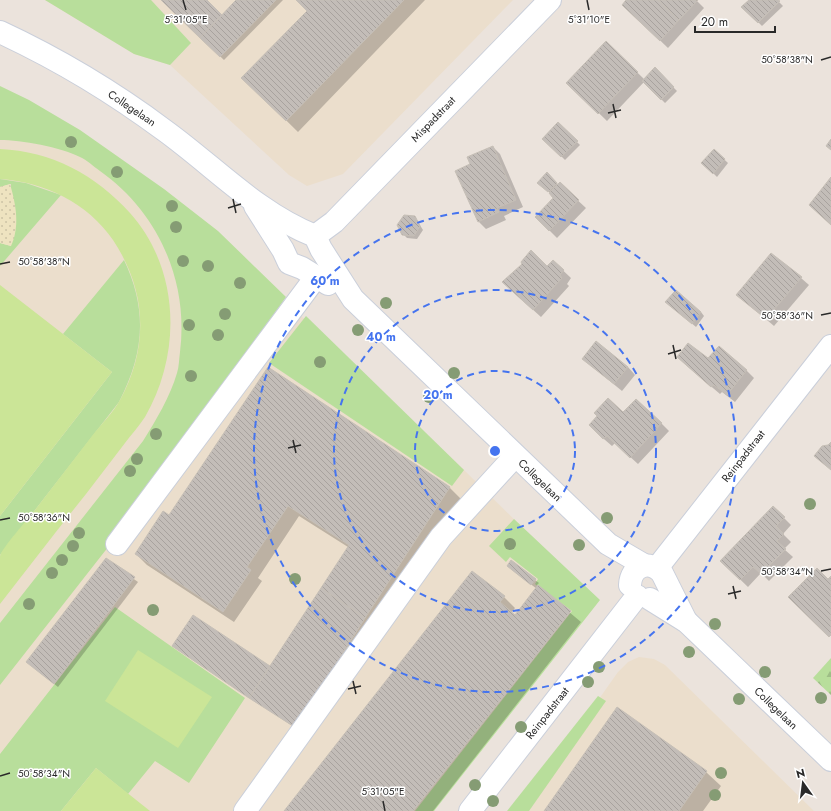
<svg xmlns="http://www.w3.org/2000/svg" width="831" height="811" font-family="Jost,sans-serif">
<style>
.education{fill:#ebdecc}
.grass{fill:#b8de9b}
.forest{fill:url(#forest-firs)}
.sand{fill:url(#sand-dots)}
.pitch{fill:#cbe597}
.shadow{fill:#0003}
.building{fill:url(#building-back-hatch);stroke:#c6bfb6}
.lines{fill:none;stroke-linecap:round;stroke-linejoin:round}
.minor-casing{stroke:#cacfda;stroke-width:24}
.minor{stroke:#fff;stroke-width:22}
.tree{fill:#859c74}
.ticks{fill:none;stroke:#292929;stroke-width:1.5}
.ring{fill:none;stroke:#4574ef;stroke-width:2;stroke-dasharray:7 5}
.labels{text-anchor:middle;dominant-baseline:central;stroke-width:3;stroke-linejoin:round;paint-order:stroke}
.street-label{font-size:11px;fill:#292929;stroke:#fff}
.ticks-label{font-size:10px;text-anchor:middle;fill:#292929;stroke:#fff;stroke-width:3;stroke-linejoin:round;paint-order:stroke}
.centre{fill:#4574ef;stroke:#fff;stroke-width:2}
.ring-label{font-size:12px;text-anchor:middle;font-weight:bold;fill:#4574ef;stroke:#fff;stroke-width:3;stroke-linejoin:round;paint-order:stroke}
</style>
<defs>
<pattern id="forest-firs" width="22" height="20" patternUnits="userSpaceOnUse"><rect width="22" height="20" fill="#b8de9b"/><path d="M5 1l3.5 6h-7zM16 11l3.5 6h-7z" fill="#9ebe86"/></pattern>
<pattern id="sand-dots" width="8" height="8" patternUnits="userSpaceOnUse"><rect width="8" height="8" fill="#eee3c0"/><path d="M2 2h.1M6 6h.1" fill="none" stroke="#ccc3a5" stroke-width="1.8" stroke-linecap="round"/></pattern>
<pattern id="building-back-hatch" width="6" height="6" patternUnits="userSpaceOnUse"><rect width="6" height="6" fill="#c3bdb8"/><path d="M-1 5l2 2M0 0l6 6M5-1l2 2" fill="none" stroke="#a8a29e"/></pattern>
</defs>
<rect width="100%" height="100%" fill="#ebe3dc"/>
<g class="education">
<path d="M 45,0 L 513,0 L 343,174 L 307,186 L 289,175 L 170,65 L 134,54 Z"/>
<path d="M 0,93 L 205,225 L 464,470 L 594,598 L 429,811 L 0,811 Z"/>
<path d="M 639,657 L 654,659 L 665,665 L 814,811 L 510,811 L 582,723 L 618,672 L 628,662 Z"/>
</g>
<g class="grass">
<path d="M 45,0 L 151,0 L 191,43 L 170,65 L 134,54 Z"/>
<path d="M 0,86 L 29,100 L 80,130 L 164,189 L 218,231 L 286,297 L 116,537 L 0,685 L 0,623 L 143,441 C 156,420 170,397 177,373 C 179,367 179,359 180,352 C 189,281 158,212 100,171 C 93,166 87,160 80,157 C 61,147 21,140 0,140 Z"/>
<path d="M 0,179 L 26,183 L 61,195 L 0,266 L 0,243 L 11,246 L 11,184 L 0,187 Z"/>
<path d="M 124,260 C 148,311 144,353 119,402 L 0,555 L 0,516 L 112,372 L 63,334 Z"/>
<path d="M 306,316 L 464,470 L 452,486 L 269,363 Z"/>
<path d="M 514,519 L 600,600 L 434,811 L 415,811 L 572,611 L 535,584 L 538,579 L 510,557 L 506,562 L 489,546 Z"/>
<path d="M 115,607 L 245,698 L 189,783 L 155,761 L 128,794 L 96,768 L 61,811 L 0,811 L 0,754 Z"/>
<path d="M 598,696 L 606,701 L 529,811 L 507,811 Z"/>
</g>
<path class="forest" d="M 831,658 L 831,695 L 813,678 Z"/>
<path class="sand" d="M 10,184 C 16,205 20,226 11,246 L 0,243 L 0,187 Z"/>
<g class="pitch">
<path d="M 0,149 C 51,151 96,175 130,213 C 180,269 182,353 145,417 C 139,426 131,435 125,443 C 112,460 99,477 86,494 C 57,530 29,567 0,604 C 0,591 0,567 0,556 C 2,548 28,519 35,510 C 54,485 73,461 92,436 C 101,424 113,413 120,400 C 149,347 147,291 113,240 C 88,203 44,182 0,179 Z"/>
<path d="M 0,285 L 112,372 L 0,516 Z"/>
<path d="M 138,650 L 212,697 L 178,748 L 105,701 Z"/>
<path d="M 96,768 L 150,811 L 61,811 Z"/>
</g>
<g class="shadow">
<path d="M 162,0 L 206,0 L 222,16 L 237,0 L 283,0 L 224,60 Z"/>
<path d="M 298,0 L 425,0 L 298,132 L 243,78 L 309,11 Z"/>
<path d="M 628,0 L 696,0 L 704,8 L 668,48 L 623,5 Z"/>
<path d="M 750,0 L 777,0 L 783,6 L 762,26 L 743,7 Z"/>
<path d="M 606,42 L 644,79 L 655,69 L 677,91 L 665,103 L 644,82 L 607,121 L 568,83 Z"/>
<path d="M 558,123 L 580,145 L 565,160 L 544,139 Z"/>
<path d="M 493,147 L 500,154 L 523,207 L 504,216 L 506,220 L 486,229 L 479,222 L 472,165 Z"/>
<path d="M 714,150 L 728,163 L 717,177 L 703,163 Z"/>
<path d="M 547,174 L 559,185 L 560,184 L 586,208 L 557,238 L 536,217 L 555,198 L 539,183 Z"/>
<path d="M 415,217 L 423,230 L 417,239 L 407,238 L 403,234 Z"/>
<path d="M 553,261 L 571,278 L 567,284 L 569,286 L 541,317 L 511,290 L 523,264 L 547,268 Z"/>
<path d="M 801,278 L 809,285 L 774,326 L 738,295 Z"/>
<path d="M 670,305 L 701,312 L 704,316 L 696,327 Z"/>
<path d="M 583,359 L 628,367 L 635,375 L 622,391 Z"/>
<path d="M 708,360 L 746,370 L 754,378 L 735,402 L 722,392 L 720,394 L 686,365 Z"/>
<path d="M 268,369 L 450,488 L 461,499 L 300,731 L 173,646 L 270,668 L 348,547 L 299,516 L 258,578 L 262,581 L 234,622 L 147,565 L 136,554 L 170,516 Z"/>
<path d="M 623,413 L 661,423 L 669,431 L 638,464 L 615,443 L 612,446 L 597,433 Z"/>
<path d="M 773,507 L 791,525 L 783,534 L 791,542 L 784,549 L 793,557 L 769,581 L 761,573 L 748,587 L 721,561 Z"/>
<path d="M 106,559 L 138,582 L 58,687 L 31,665 Z"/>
<path d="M 511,561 L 535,580 L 539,583 L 537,585 L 581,622 L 433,811 L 285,811 L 504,597 L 515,608 L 511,613 L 515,616 L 537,589 L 511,569 Z"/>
<path d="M 617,709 L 706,772 L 721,786 L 703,811 L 545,811 Z"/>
</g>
<g class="building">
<path d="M 161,0 L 207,0 L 222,15 L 200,38 Z"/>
<path d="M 236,0 L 276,0 L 220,57 L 200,38 Z"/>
<path d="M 296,0 L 404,0 L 286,121 L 241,78 L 307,11 Z"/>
<path d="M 626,0 L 658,0 L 679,20 L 660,41 L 622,5 Z"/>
<path d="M 658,0 L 698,0 L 679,20 Z"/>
<path d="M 749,0 L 778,0 L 780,1 L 758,23 L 741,7 Z"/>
<path d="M 606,41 L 638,72 L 598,114 L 566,83 Z"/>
<path d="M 655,67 L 674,87 L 661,100 L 642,81 Z"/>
<path d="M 558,122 L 578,141 L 561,157 L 542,139 Z"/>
<path d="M 831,139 L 831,150 L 826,146 Z"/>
<path d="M 493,146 L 516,200 L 497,208 L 499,212 L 478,222 L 455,171 L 470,164 L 467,157 Z"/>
<path d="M 714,149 L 725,159 L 713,174 L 701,163 Z"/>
<path d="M 547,172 L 557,183 L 548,192 L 537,183 Z"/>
<path d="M 831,177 L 831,225 L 809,205 Z"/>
<path d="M 560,182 L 579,200 L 549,231 L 535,217 L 553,198 L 549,193 Z"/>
<path d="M 404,215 L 415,216 L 420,226 L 414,236 L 402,235 L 397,225 Z"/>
<path d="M 531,250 L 547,266 L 553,260 L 564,270 L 560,275 L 562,278 L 533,310 L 502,282 L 522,264 L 521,262 Z"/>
<path d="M 771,253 L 802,277 L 766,319 L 736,295 Z"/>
<path d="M 676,290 L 701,312 L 692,324 L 665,302 Z"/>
<path d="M 596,341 L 628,367 L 614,384 L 582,359 Z"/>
<path d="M 688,343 L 708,358 L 719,346 L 747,370 L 727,395 L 714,385 L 711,387 L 677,357 Z"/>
<path d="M 268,367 L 450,487 L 365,618 L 321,588 L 349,545 L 288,506 L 247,567 L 251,570 L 223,612 L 135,554 L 163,511 L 169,515 Z"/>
<path d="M 608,398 L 623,412 L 636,399 L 662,423 L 630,458 L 607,436 L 603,439 L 589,425 L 597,416 L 594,413 Z"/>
<path d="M 831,442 L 831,470 L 814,456 L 822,446 L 828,445 Z"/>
<path d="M 773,506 L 785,517 L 776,526 L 784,534 L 777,541 L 786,549 L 761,574 L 753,567 L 740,580 L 720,561 Z"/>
<path d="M 106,558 L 135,577 L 54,684 L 26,662 Z"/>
<path d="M 511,560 L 536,579 L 531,585 L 507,566 Z"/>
<path d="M 817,568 L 828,579 L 831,576 L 831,635 L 829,637 L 788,597 Z"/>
<path d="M 472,571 L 505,596 L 500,602 L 515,615 L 538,585 L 571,611 L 413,811 L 284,811 Z"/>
<path d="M 321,588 L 365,618 L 296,728 L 249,698 Z"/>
<path d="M 193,615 L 270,666 L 249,698 L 172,646 Z"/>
<path d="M 617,707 L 707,771 L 679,811 L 544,811 Z"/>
</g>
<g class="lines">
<g class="minor-casing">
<g id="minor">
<path d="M 0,32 C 58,59 113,92 164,130 C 214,166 257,213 315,236 L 321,249 L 353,299 L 608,544 L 644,565"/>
<path d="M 255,206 L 283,250 L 289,263 L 302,268 L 328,284"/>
<path d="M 315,236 L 334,222 L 550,0"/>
<path d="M 117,544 L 316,277"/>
<path d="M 657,568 L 831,346"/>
<path d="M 630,585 C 631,566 649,559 662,573 L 686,621"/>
<path d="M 650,599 L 687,622 L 831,760"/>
<path d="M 245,811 L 441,537 L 515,456"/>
<path d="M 470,811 L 637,596"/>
</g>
</g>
<use href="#minor" class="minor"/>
</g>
<g class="tree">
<circle cx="71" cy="142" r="6"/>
<circle cx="117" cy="172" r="6"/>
<circle cx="172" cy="206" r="6"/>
<circle cx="176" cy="227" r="6"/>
<circle cx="183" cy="261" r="6"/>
<circle cx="208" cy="266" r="6"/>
<circle cx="240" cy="283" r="6"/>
<circle cx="386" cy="303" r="6"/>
<circle cx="225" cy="314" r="6"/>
<circle cx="189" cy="325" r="6"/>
<circle cx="358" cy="330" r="6"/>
<circle cx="218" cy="335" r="6"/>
<circle cx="320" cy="362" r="6"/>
<circle cx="454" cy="373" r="6"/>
<circle cx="191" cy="376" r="6"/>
<circle cx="429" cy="397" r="6"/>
<circle cx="156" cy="434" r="6"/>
<circle cx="137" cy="459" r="6"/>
<circle cx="130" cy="471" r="6"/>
<circle cx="810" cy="504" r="6"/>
<circle cx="607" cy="518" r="6"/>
<circle cx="79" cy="533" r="6"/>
<circle cx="510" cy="544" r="6"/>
<circle cx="579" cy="545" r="6"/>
<circle cx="73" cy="546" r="6"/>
<circle cx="62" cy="560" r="6"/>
<circle cx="52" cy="573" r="6"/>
<circle cx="295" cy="579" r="6"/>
<circle cx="29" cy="604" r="6"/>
<circle cx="153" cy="610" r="6"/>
<circle cx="715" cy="624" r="6"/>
<circle cx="689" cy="652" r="6"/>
<circle cx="599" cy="667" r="6"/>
<circle cx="765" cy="672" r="6"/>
<circle cx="588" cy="682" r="6"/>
<circle cx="821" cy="698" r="6"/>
<circle cx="739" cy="699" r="6"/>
<circle cx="521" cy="727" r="6"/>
<circle cx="721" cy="773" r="6"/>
<circle cx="475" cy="785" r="6"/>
<circle cx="715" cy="795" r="6"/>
<circle cx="493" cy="801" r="6"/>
</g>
<path class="ticks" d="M 183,0 L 186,10M 587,0 L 589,10M 821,60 L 831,57M 613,104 L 616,118M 608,113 L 621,110M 233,199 L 236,213M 228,208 L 241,204M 0,264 L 10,262M 821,315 L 831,313M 673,345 L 676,359M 668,354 L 681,350M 293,440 L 296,453M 288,448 L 301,445M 0,520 L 10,518M 821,571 L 831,569M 733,586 L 736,599M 728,594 L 741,591M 353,681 L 356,694M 348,689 L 361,686M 0,776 L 10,773M 383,801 L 385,811"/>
<g class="ring">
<circle cx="495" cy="451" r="80"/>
<circle cx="495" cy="451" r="161"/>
<circle cx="495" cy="451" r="241"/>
</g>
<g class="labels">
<g class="street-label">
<text transform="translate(132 108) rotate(34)">Collegelaan</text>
<text transform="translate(433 119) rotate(-46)">Mispadstraat</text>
<text transform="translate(743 456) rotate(-52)">Reinpadstraat</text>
<text transform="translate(540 480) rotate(44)">Collegelaan</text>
<text transform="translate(776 708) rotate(44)">Collegelaan</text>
<text transform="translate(547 713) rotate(-52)">Reinpadstraat</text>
</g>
</g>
<g class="ticks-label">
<text x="186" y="23">5°31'05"E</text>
<text x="589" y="23">5°31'10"E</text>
<text x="787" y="63">50°58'38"N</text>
<text x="44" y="265">50°58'38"N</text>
<text x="787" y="319">50°58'36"N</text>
<text x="44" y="521">50°58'36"N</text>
<text x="787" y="575">50°58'34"N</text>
<text x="44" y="777">50°58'34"N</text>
<text x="383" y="795">5°31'05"E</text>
</g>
<circle cx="495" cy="451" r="6" class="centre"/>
<g class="ring-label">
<text x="325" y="285">60 m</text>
<text x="381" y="341">40 m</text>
<text x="438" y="399">20 m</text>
</g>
<g transform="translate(803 783) rotate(346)" stroke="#ffffff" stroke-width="3" paint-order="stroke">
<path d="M0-3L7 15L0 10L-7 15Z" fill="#292929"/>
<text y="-6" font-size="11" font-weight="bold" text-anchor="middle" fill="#292929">N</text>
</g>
<path d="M695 26v6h80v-6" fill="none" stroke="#292929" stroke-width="2"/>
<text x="701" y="26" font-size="12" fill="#292929" stroke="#ffffff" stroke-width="3" paint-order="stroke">20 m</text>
</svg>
